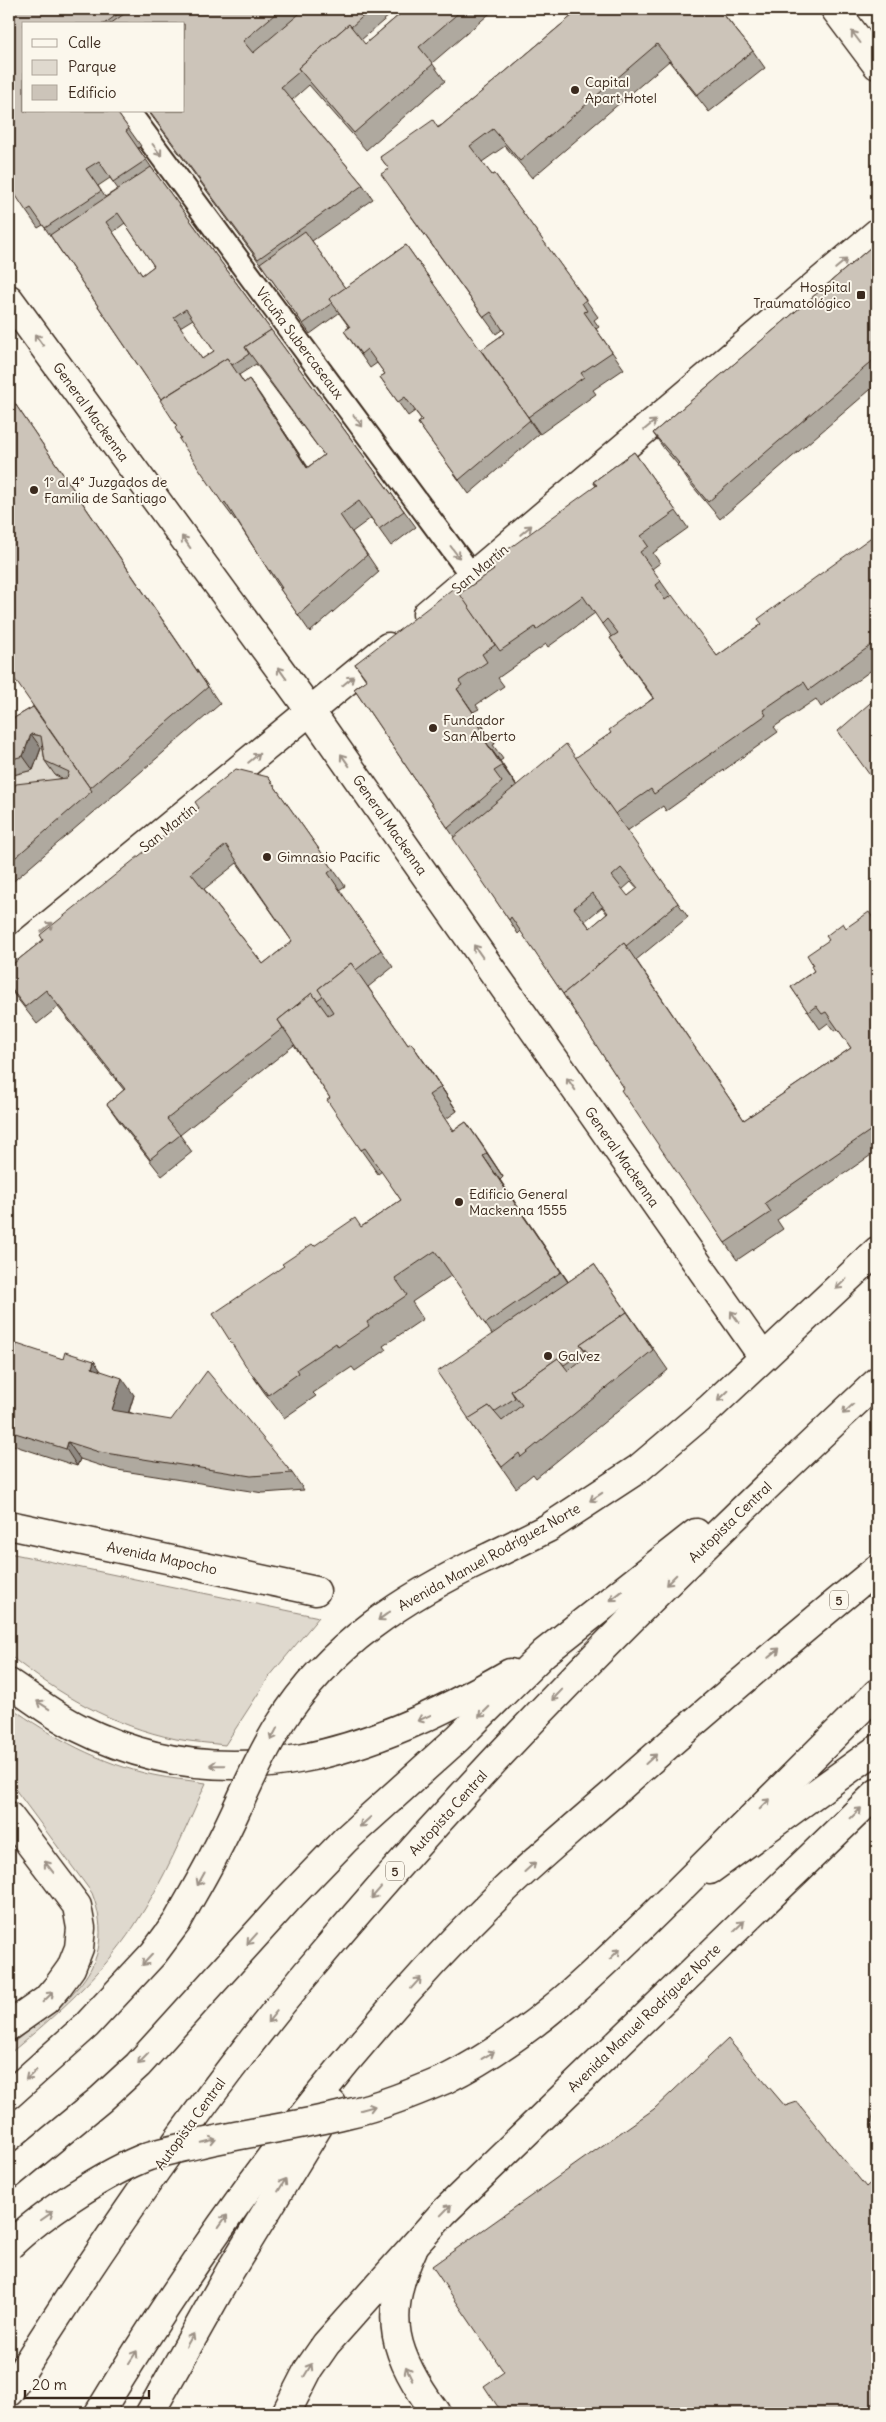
<svg xmlns="http://www.w3.org/2000/svg" width="886" height="2422" font-family="Delius,sans-serif">
<style>
.green{fill:#dfd9ce;stroke:#8d8276}
.lines{fill:none;stroke-linecap:round;stroke-linejoin:round}
.lane-casing{stroke:#3b2a1e;stroke-width:26}
.street-casing{stroke:#3b2a1e;stroke-width:31}
.secondary-casing{stroke:#3b2a1e;stroke-width:31}
.primary-casing{stroke:#3b2a1e;stroke-width:31}
.highway-casing{stroke:#3b2a1e;stroke-width:31}
.lane{stroke:#fbf7ec;stroke-width:22}
.street{stroke:#fbf7ec;stroke-width:28}
.secondary{stroke:#fbf7ec;stroke-width:28}
.primary{stroke:#fbf7ec;stroke-width:28}
.highway{stroke:#fbf7ec;stroke-width:28}
.secondary-bridge-casing{stroke:#3b2a1e;stroke-width:31;stroke-linecap:butt}
.primary-bridge-casing{stroke:#3b2a1e;stroke-width:31;stroke-linecap:butt}
.secondary-bridge{stroke:#fbf7ec;stroke-width:28}
.primary-bridge{stroke:#fbf7ec;stroke-width:28}
.wall{fill:#afa99f;stroke:#3b2a1e;fill-rule:evenodd}
.shaded-wall{fill:#8f8982;stroke:#3b2a1e}
.building{fill:#ccc4b9;stroke:#3b2a1e;fill-rule:evenodd}
.oneway{stroke:#9b9085}
.poi-dot{fill:#3b2a1e;stroke:#fbf7ec;stroke-width:2}
.labels{text-anchor:middle;dominant-baseline:central;stroke-width:4;stroke-linejoin:round;paint-order:stroke}
.shield{fill:#fbf7ec;stroke:#75685c;stroke-width:1}
.shield-label{font-size:12px;font-weight:bold;fill:#3b2a1e}
.poi-label{font-size:14px;fill:#3b2a1e;stroke:#fbf7ec;text-anchor:start}
.street-label{font-size:14px;fill:#3b2a1e;stroke:#fbf7ec}
</style>
<rect width="100%" height="100%" fill="#fbf7ec"/>
<filter id="ink" filterUnits="userSpaceOnUse"><feTurbulence type="fractalNoise" baseFrequency=".02" numOctaves="2"/><feDisplacementMap in="SourceGraphic" scale="10" xChannelSelector="R" yChannelSelector="G"/><feConvolveMatrix kernelMatrix="1 2 1 2 8 2 1 2 1" color-interpolation-filters="sRGB"/></filter>
<g filter="url(#ink)">
<g class="green">
<path d="M 41,748 L 50,750 L 78,786 L 9,823 L 9,776 L 33,770 Z"/>
<path d="M 9,1553 L 319,1617 L 269,1677 L 225,1745 C 209,1743 192,1742 176,1739 C 113,1726 58,1694 9,1655 Z"/>
<path d="M 9,1706 C 52,1737 101,1764 153,1775 C 171,1779 189,1780 206,1783 C 184,1832 164,1881 134,1926 C 101,1976 55,2016 9,2054 L 9,2046 C 62,2003 122,1971 92,1893 L 9,1781 Z"/>
</g>
<g class="lines">
<g class="lane-casing">
<path id="lane" d="M 128,111 L 472,576"/>
</g>
<g class="street-casing">
<g id="street">
<path d="M 9,1525 L 316,1591"/>
<path d="M 9,1816 L 77,1906 L 81,1928 L 79,1948 L 71,1968 L 58,1986 L 46,2000 L 9,2026"/>
</g>
</g>
<g class="secondary-casing">
<g id="secondary">
<path d="M 835,9 L 877,65"/>
<path d="M 9,299 L 311,712 L 763,1357"/>
<path d="M 427,614 L 877,233"/>
<path d="M 9,958 L 388,647"/>
<path d="M 446,2079 C 534,2035 599,1969 668,1901"/>
<path d="M 413,2249 C 381,2316 394,2356 436,2413"/>
</g>
</g>
<g class="primary-casing">
<g id="primary">
<path d="M 487,1558 L 548,1528 L 638,1469 L 710,1408 L 877,1251"/>
<path d="M 710,1870 L 877,1749"/>
<path d="M 9,2095 L 87,2025 L 154,1953 L 177,1922"/>
<path d="M 286,2413 L 308,2370 L 326,2344 L 444,2212 L 877,1793"/>
</g>
</g>
<g class="highway-casing">
<g id="highway">
<path d="M 9,1683 C 32,1698 54,1716 79,1728 C 230,1804 374,1752 510,1673"/>
<path d="M 668,1901 L 877,1693"/>
<path d="M 9,2175 L 101,2099 L 138,2065 L 288,1899 L 346,1839 L 458,1738 L 544,1653 L 696,1533"/>
<path d="M 9,2392 C 99,2248 196,2107 304,1976 C 480,1764 676,1570 877,1382"/>
<path d="M 99,2413 C 212,2226 342,2049 499,1895 C 536,1859 577,1825 616,1791 C 701,1715 789,1641 877,1569"/>
<path d="M 150,2413 L 230,2271 L 332,2104"/>
</g>
</g>
<use href="#lane" class="lane"/>
<use href="#street" class="street"/>
<use href="#secondary" class="secondary"/>
<use href="#primary" class="primary"/>
<use href="#highway" class="highway"/>
<g class="secondary-bridge-casing">
<path id="secondary-bridge" d="M 9,2246 C 42,2214 106,2172 149,2156 C 162,2152 176,2149 189,2146 C 241,2133 294,2127 346,2114 C 381,2106 413,2093 446,2079"/>
</g>
<g class="primary-bridge-casing">
<path id="primary-bridge" d="M 177,1922 C 190,1898 205,1874 217,1849 C 239,1808 255,1763 280,1724 C 329,1645 406,1596 487,1558"/>
</g>
<use href="#secondary-bridge" class="secondary-bridge"/>
<use href="#primary-bridge" class="primary-bridge"/>
</g>
<g class="wall">
<path d="M 9,9 L 215,9 L 216,10 L 218,9 L 397,9 L 361,40 L 365,44 L 406,9 L 495,9 L 432,63 L 445,81 L 366,150 L 309,85 L 292,100 L 363,185 L 373,199 L 312,241 L 345,288 L 406,245 L 539,434 L 469,494 L 418,423 L 422,420 L 415,411 L 408,416 L 380,377 L 385,374 L 377,363 L 370,368 L 344,331 L 349,327 L 339,313 L 310,334 L 267,273 L 148,111 L 184,111 L 184,24 L 24,24 L 116,111 L 141,146 L 138,148 L 154,171 L 416,527 L 391,546 L 371,518 L 352,532 L 379,572 L 310,632 L 280,589 L 282,588 L 280,588 L 236,520 L 235,520 L 223,504 L 181,438 L 177,426 L 161,399 L 43,225 L 38,228 L 26,211 ZM 110,178 L 118,189 L 105,197 L 98,186 ZM 125,223 L 154,266 L 142,275 L 113,232 ZM 193,319 L 214,351 L 202,359 L 180,327 ZM 256,364 L 324,455 L 308,467 L 249,379 L 244,383 L 239,375 Z"/>
<path d="M 580,9 L 723,9 L 723,10 L 721,11 L 753,51 L 765,68 L 709,112 L 669,61 L 532,178 L 505,146 L 482,162 L 492,175 L 495,174 L 598,317 L 594,320 L 599,327 L 596,329 L 624,369 L 593,390 L 596,394 L 540,434 L 481,350 L 505,333 L 503,329 L 496,334 L 393,191 L 389,169 L 380,157 L 442,125 Z"/>
<path d="M 877,242 L 877,384 L 720,519 L 689,482 L 677,465 L 678,465 L 665,450 L 653,433 Z"/>
<path d="M 9,395 L 220,704 L 9,885 L 9,795 L 62,778 L 55,775 L 45,761 L 43,749 L 41,748 L 33,770 L 9,776 L 9,721 L 33,707 Z"/>
<path d="M 634,452 L 688,528 L 653,553 L 660,563 L 652,569 L 671,596 L 717,656 L 762,624 L 877,533 L 877,666 L 821,707 L 816,699 L 774,727 L 778,732 L 666,811 L 663,806 L 627,831 L 620,822 L 688,917 L 636,960 L 744,1120 L 851,1048 L 838,1029 L 834,1031 L 828,1023 L 820,1029 L 791,987 L 814,971 L 813,965 L 846,928 L 875,921 L 877,919 L 877,1151 L 777,1220 L 783,1229 L 737,1260 L 725,1243 L 563,994 L 521,931 L 518,934 L 509,920 L 454,837 L 354,689 L 366,680 L 355,664 L 459,594 L 494,570 L 596,486 L 593,482 ZM 595,613 L 612,637 L 610,638 L 653,698 L 611,733 L 576,758 L 516,786 L 500,761 L 503,759 L 493,745 L 495,744 L 473,712 L 479,709 L 476,705 L 504,686 L 498,678 L 546,644 L 548,647 ZM 631,882 L 637,889 L 628,896 L 622,890 ZM 602,907 L 607,914 L 590,928 L 585,921 Z"/>
<path d="M 268,777 L 345,886 L 339,890 L 393,967 L 368,987 L 408,1045 L 428,1067 L 457,1111 L 446,1119 L 454,1130 L 466,1122 L 503,1177 L 500,1180 L 568,1282 L 594,1264 L 668,1370 L 536,1478 L 533,1474 L 516,1488 L 468,1419 L 492,1334 L 452,1275 L 412,1302 L 423,1319 L 383,1346 L 386,1350 L 355,1371 L 352,1367 L 313,1393 L 316,1396 L 284,1418 L 264,1392 L 248,1369 L 314,1246 L 361,1227 L 401,1200 L 382,1171 L 378,1174 L 361,1150 L 330,1098 L 294,1045 L 180,1135 L 192,1152 L 162,1176 L 119,1121 L 107,1104 L 124,1090 L 58,1007 L 37,1024 L 9,988 L 9,967 L 43,940 L 199,808 ZM 237,863 L 292,941 L 263,964 L 204,889 Z"/>
<path d="M 9,1347 L 15,1349 L 63,1359 L 94,1361 L 100,1371 L 134,1395 L 129,1412 L 292,1473 L 304,1490 L 263,1493 L 111,1469 L 80,1459 L 77,1466 L 9,1444 Z"/>
</g>
<g class="shaded-wall">
<path d="M 249,379 L 261,396 L 319,485 L 307,468 Z"/>
<path d="M 457,689 L 473,712 L 495,744 L 478,720 Z"/>
<path d="M 31,734 L 41,748 L 33,770 L 23,756 Z"/>
<path d="M 483,738 L 500,761 L 519,789 L 502,766 Z"/>
<path d="M 411,1043 L 428,1067 L 457,1111 L 441,1087 Z"/>
<path d="M 466,1122 L 483,1146 L 503,1177 L 487,1153 Z"/>
<path d="M 483,1156 L 500,1180 L 578,1296 L 561,1272 Z"/>
<path d="M 94,1361 L 106,1378 L 92,1368 Z"/>
<path d="M 122,1378 L 134,1395 L 124,1427 L 112,1410 Z"/>
<path d="M 68,1442 L 80,1459 L 77,1466 L 66,1449 Z"/>
</g>
<g class="building">
<path d="M 9,9 L 125,9 L 104,24 L 24,24 L 24,111 L 116,111 L 129,129 L 126,131 L 146,160 L 113,182 L 99,161 L 86,169 L 101,191 L 45,228 L 31,208 L 26,211 L 9,185 Z"/>
<path d="M 131,9 L 215,9 L 216,10 L 218,9 L 281,9 L 243,41 L 253,53 L 305,9 L 371,9 L 351,27 L 349,24 L 298,68 L 300,71 L 281,87 L 363,185 L 258,259 L 149,111 L 184,111 L 184,24 L 110,24 Z"/>
<path d="M 406,9 L 463,9 L 419,47 L 433,64 L 354,133 L 298,68 L 349,24 L 365,44 Z"/>
<path d="M 580,9 L 719,9 L 753,51 L 697,95 L 657,44 L 520,161 L 493,129 L 470,146 L 492,175 L 495,174 L 586,300 L 582,303 L 587,311 L 584,312 L 612,352 L 581,373 L 584,377 L 528,417 L 481,350 L 505,333 L 491,312 L 484,317 L 381,174 L 389,169 L 380,157 L 433,120 L 438,128 L 442,125 Z"/>
<path d="M 151,167 L 271,330 L 245,347 L 249,354 L 232,365 L 227,358 L 161,399 L 50,235 ZM 118,213 L 154,266 L 142,275 L 106,222 ZM 186,309 L 214,351 L 202,359 L 174,317 Z"/>
<path d="M 305,231 L 345,288 L 329,299 L 332,303 L 303,324 L 260,263 Z"/>
<path d="M 877,242 L 877,357 L 708,502 L 677,465 L 679,463 L 653,433 Z"/>
<path d="M 406,245 L 530,420 L 459,480 L 418,423 L 422,420 L 405,397 L 398,402 L 380,377 L 385,374 L 367,349 L 361,354 L 344,331 L 350,327 L 329,299 Z"/>
<path d="M 271,330 L 404,511 L 379,529 L 359,501 L 340,515 L 367,555 L 298,615 L 280,589 L 282,588 L 270,570 L 269,571 L 225,502 L 223,504 L 179,439 L 181,438 L 175,428 L 177,426 L 160,400 L 227,358 L 244,383 L 249,379 L 307,468 L 324,455 L 245,347 Z"/>
<path d="M 9,395 L 208,687 L 90,788 L 9,671 Z"/>
<path d="M 634,452 L 676,511 L 641,536 L 648,546 L 640,552 L 661,581 L 656,585 L 665,600 L 672,595 L 717,656 L 762,624 L 758,619 L 877,533 L 877,641 L 809,690 L 804,682 L 763,710 L 766,715 L 654,794 L 651,789 L 615,814 L 575,758 L 611,733 L 609,730 L 654,698 L 610,638 L 618,633 L 607,619 L 602,624 L 583,596 L 536,630 L 535,627 L 500,651 L 459,594 L 494,570 L 489,563 L 597,485 L 593,482 Z"/>
<path d="M 455,587 L 495,645 L 482,654 L 487,662 L 459,681 L 462,685 L 457,689 L 478,720 L 476,721 L 486,736 L 483,738 L 502,766 L 494,771 L 502,782 L 448,828 L 354,689 L 367,680 L 355,664 Z"/>
<path d="M 877,697 L 877,785 L 838,731 Z"/>
<path d="M 33,707 L 92,791 L 9,863 L 9,795 L 16,784 L 67,778 L 69,772 L 45,761 L 41,736 L 31,734 L 23,756 L 9,760 L 9,721 Z"/>
<path d="M 566,744 L 678,903 L 626,946 L 624,943 L 563,994 L 511,917 L 509,920 L 453,838 ZM 621,868 L 638,888 L 628,896 L 612,876 ZM 592,893 L 608,913 L 590,928 L 574,908 Z"/>
<path d="M 236,769 L 268,777 L 333,869 L 328,873 L 381,950 L 356,970 L 351,963 L 318,989 L 323,996 L 317,1000 L 312,993 L 278,1020 L 283,1028 L 167,1119 L 180,1135 L 150,1159 L 107,1104 L 125,1089 L 46,990 L 25,1007 L 9,986 L 9,967 L 43,940 L 40,935 L 199,808 L 195,802 ZM 226,845 L 292,941 L 263,964 L 191,873 Z"/>
<path d="M 877,799 L 877,809 L 873,803 Z"/>
<path d="M 869,912 L 875,921 L 877,919 L 877,1095 L 876,1096 L 877,1098 L 877,1126 L 765,1203 L 771,1212 L 725,1243 L 621,1090 L 624,1088 L 563,994 L 624,943 L 744,1120 L 851,1048 L 826,1012 L 822,1014 L 816,1006 L 808,1012 L 791,987 L 814,971 L 811,966 L 813,965 L 807,955 L 829,940 L 826,936 L 843,923 L 846,928 Z"/>
<path d="M 351,963 L 408,1045 L 411,1043 L 441,1087 L 429,1095 L 453,1131 L 466,1122 L 487,1153 L 483,1156 L 561,1272 L 485,1324 L 435,1251 L 395,1278 L 407,1295 L 367,1322 L 369,1326 L 338,1347 L 336,1343 L 297,1369 L 299,1373 L 268,1395 L 248,1369 L 213,1314 L 284,1266 L 282,1264 L 312,1244 L 314,1246 L 355,1218 L 361,1227 L 401,1200 L 365,1148 L 361,1150 L 327,1100 L 330,1098 L 278,1020 L 312,993 L 328,1015 L 333,1012 L 318,989 Z"/>
<path d="M 594,1264 L 632,1319 L 627,1312 L 580,1344 L 585,1351 L 564,1365 L 558,1358 L 511,1391 L 515,1398 L 494,1412 L 489,1406 L 469,1419 L 437,1372 Z"/>
<path d="M 627,1312 L 653,1350 L 521,1457 L 519,1453 L 502,1467 L 468,1419 L 489,1406 L 502,1421 L 522,1405 L 511,1391 L 558,1358 L 568,1371 L 589,1354 L 580,1344 Z"/>
<path d="M 17,1344 L 63,1359 L 65,1352 L 94,1361 L 92,1368 L 122,1378 L 112,1410 L 171,1420 L 207,1371 L 292,1473 L 251,1476 L 99,1452 L 68,1442 L 66,1449 L 9,1431 L 9,1347 L 15,1349 Z"/>
<path d="M 728,2039 L 785,2106 L 797,2102 L 866,2187 L 877,2177 L 877,2413 L 502,2413 L 484,2386 L 504,2372 L 432,2266 L 654,2109 Z"/>
<path d="M 877,2092 L 877,2135 L 871,2126 Z"/>
</g>
<defs><path id="oneway-shaft" d="M-6 0H5M1.5-3L5.5 0L1.5 3" fill="none" stroke-width="1.6" stroke-linecap="round" stroke-linejoin="round" transform="scale(1.25)"/></defs>
<g class="oneway">
<use href="#oneway-shaft" transform="translate(856 37) rotate(-127)"/>
<use href="#oneway-shaft" transform="translate(157 150) rotate(53)"/>
<use href="#oneway-shaft" transform="translate(841 264) rotate(-40)"/>
<use href="#oneway-shaft" transform="translate(39 340) rotate(-126)"/>
<use href="#oneway-shaft" transform="translate(358 421) rotate(53)"/>
<use href="#oneway-shaft" transform="translate(650 425) rotate(-40)"/>
<use href="#oneway-shaft" transform="translate(526 530) rotate(-40)"/>
<use href="#oneway-shaft" transform="translate(186 542) rotate(-126)"/>
<use href="#oneway-shaft" transform="translate(455 552) rotate(53)"/>
<use href="#oneway-shaft" transform="translate(282 673) rotate(-126)"/>
<use href="#oneway-shaft" transform="translate(348 681) rotate(-40)"/>
<use href="#oneway-shaft" transform="translate(254 758) rotate(-39)"/>
<use href="#oneway-shaft" transform="translate(345 760) rotate(-125)"/>
<use href="#oneway-shaft" transform="translate(47 927) rotate(-39)"/>
<use href="#oneway-shaft" transform="translate(478 951) rotate(-125)"/>
<use href="#oneway-shaft" transform="translate(571 1084) rotate(-125)"/>
<use href="#oneway-shaft" transform="translate(841 1284) rotate(137)"/>
<use href="#oneway-shaft" transform="translate(735 1317) rotate(-125)"/>
<use href="#oneway-shaft" transform="translate(723 1396) rotate(136)"/>
<use href="#oneway-shaft" transform="translate(848 1409) rotate(137)"/>
<use href="#oneway-shaft" transform="translate(596 1497) rotate(147)"/>
<use href="#oneway-shaft" transform="translate(671 1580) rotate(135)"/>
<use href="#oneway-shaft" transform="translate(616 1596) rotate(142)"/>
<use href="#oneway-shaft" transform="translate(384 1616) rotate(144)"/>
<use href="#oneway-shaft" transform="translate(774 1653) rotate(-40)"/>
<use href="#oneway-shaft" transform="translate(557 1695) rotate(133)"/>
<use href="#oneway-shaft" transform="translate(43 1705) rotate(-147)"/>
<use href="#oneway-shaft" transform="translate(484 1712) rotate(135)"/>
<use href="#oneway-shaft" transform="translate(424 1718) rotate(156)"/>
<use href="#oneway-shaft" transform="translate(274 1734) rotate(118)"/>
<use href="#oneway-shaft" transform="translate(651 1759) rotate(-42)"/>
<use href="#oneway-shaft" transform="translate(217 1765) rotate(-179)"/>
<use href="#oneway-shaft" transform="translate(765 1804) rotate(-45)"/>
<use href="#oneway-shaft" transform="translate(856 1813) rotate(-44)"/>
<use href="#oneway-shaft" transform="translate(365 1822) rotate(138)"/>
<use href="#oneway-shaft" transform="translate(49 1867) rotate(-128)"/>
<use href="#oneway-shaft" transform="translate(530 1867) rotate(-42)"/>
<use href="#oneway-shaft" transform="translate(201 1879) rotate(119)"/>
<use href="#oneway-shaft" transform="translate(376 1893) rotate(131)"/>
<use href="#oneway-shaft" transform="translate(739 1926) rotate(-44)"/>
<use href="#oneway-shaft" transform="translate(252 1939) rotate(132)"/>
<use href="#oneway-shaft" transform="translate(615 1954) rotate(-45)"/>
<use href="#oneway-shaft" transform="translate(147 1960) rotate(133)"/>
<use href="#oneway-shaft" transform="translate(416 1983) rotate(-48)"/>
<use href="#oneway-shaft" transform="translate(48 1997) rotate(-44)"/>
<use href="#oneway-shaft" transform="translate(272 2017) rotate(129)"/>
<use href="#oneway-shaft" transform="translate(488 2055) rotate(-31)"/>
<use href="#oneway-shaft" transform="translate(143 2059) rotate(134)"/>
<use href="#oneway-shaft" transform="translate(31 2075) rotate(138)"/>
<use href="#oneway-shaft" transform="translate(368 2108) rotate(-15)"/>
<use href="#oneway-shaft" transform="translate(209 2141) rotate(-14)"/>
<use href="#oneway-shaft" transform="translate(282 2185) rotate(-59)"/>
<use href="#oneway-shaft" transform="translate(446 2210) rotate(-46)"/>
<use href="#oneway-shaft" transform="translate(47 2216) rotate(-35)"/>
<use href="#oneway-shaft" transform="translate(223 2221) rotate(-54)"/>
<use href="#oneway-shaft" transform="translate(190 2340) rotate(-60)"/>
<use href="#oneway-shaft" transform="translate(133 2357) rotate(-57)"/>
<use href="#oneway-shaft" transform="translate(308 2370) rotate(-59)"/>
<use href="#oneway-shaft" transform="translate(409 2373) rotate(-116)"/>
</g>
</g>
<g class="poi-dot">
<circle cx="575" cy="90" r="5"/>
<rect x="856" y="290" width="10" height="10" rx="2.5"/>
<circle cx="34" cy="490" r="5"/>
<circle cx="433" cy="728" r="5"/>
<circle cx="267" cy="857" r="5"/>
<circle cx="459" cy="1202" r="5"/>
<circle cx="548" cy="1356" r="5"/>
</g>
<g class="labels">
<g class="shield">
<rect x="830" y="1590.5" width="18" height="19" rx="4"/>
<rect x="386" y="1861.5" width="18" height="19" rx="4"/>
</g>
<g class="shield-label">
<text x="839" y="1600">5</text>
<text x="395" y="1871">5</text>
</g>
<g class="poi-label">
<text x="585" y="82">Capital<tspan x="585" dy="16">Apart Hotel</tspan></text>
<text x="851" y="287" text-anchor="end">Hospital<tspan x="851" dy="16">Traumatológico</tspan></text>
<text x="44" y="482">1° al 4° Juzgados de<tspan x="44" dy="16">Familia de Santiago</tspan></text>
<text x="443" y="720">Fundador<tspan x="443" dy="16">San Alberto</tspan></text>
<text x="277" y="857">Gimnasio Pacific</text>
<text x="469" y="1194">Edificio General<tspan x="469" dy="16">Mackenna 1555</tspan></text>
<text x="558" y="1356">Galvez</text>
</g>
<g class="street-label">
<text transform="translate(300 343) rotate(53)">Vicuña Subercaseaux</text>
<text transform="translate(91 412) rotate(54)">General Mackenna</text>
<text transform="translate(480 569) rotate(-40)">San Martín</text>
<text transform="translate(390 825) rotate(55)">General Mackenna</text>
<text transform="translate(168 828) rotate(-39)">San Martín</text>
<text transform="translate(622 1157) rotate(55)">General Mackenna</text>
<text transform="translate(730 1522) rotate(-44)">Autopista Central</text>
<text transform="translate(489 1557) rotate(-29)">Avenida Manuel Rodríguez Norte</text>
<text transform="translate(162 1558) rotate(12)">Avenida Mapocho</text>
<text transform="translate(448 1813) rotate(-48)">Autopista Central</text>
<text transform="translate(644 2018) rotate(-44)">Avenida Manuel Rodríguez Norte</text>
<text transform="translate(190 2124) rotate(-54)">Autopista Central</text>
</g>
</g>
<rect width="886" height="2422" fill="none" stroke="#fbf7ec" stroke-width="30"/>
<rect x="15" y="15" width="856" height="2392" fill="none" stroke="#3b2a1e" stroke-width="2" filter="url(#ink)"/>
<rect x="22" y="22" width="162" height="90" fill="#fbf7ec" stroke="#aea59a"/>
<rect x="32" y="39" width="25" height="8" fill="#fbf7ec" stroke="#aea59a"/>
<text x="68" y="48" font-size="15" fill="#3b2a1e">Calle</text>
<rect x="32" y="60" width="25" height="15" fill="#dfd9ce" stroke="#aea59a"/>
<text x="68" y="72" font-size="15" fill="#3b2a1e">Parque</text>
<rect x="32" y="85" width="25" height="15" fill="#ccc4b9" stroke="#aea59a"/>
<text x="68" y="98" font-size="15" fill="#3b2a1e">Edificio</text>
<path d="M25 2390v8h124v-8" fill="none" stroke="#3b2a1e" stroke-width="2.5"/>
<text x="32" y="2390" font-size="15" fill="#3b2a1e" stroke="#fbf7ec" stroke-width="4" paint-order="stroke">20 m</text>
</svg>
